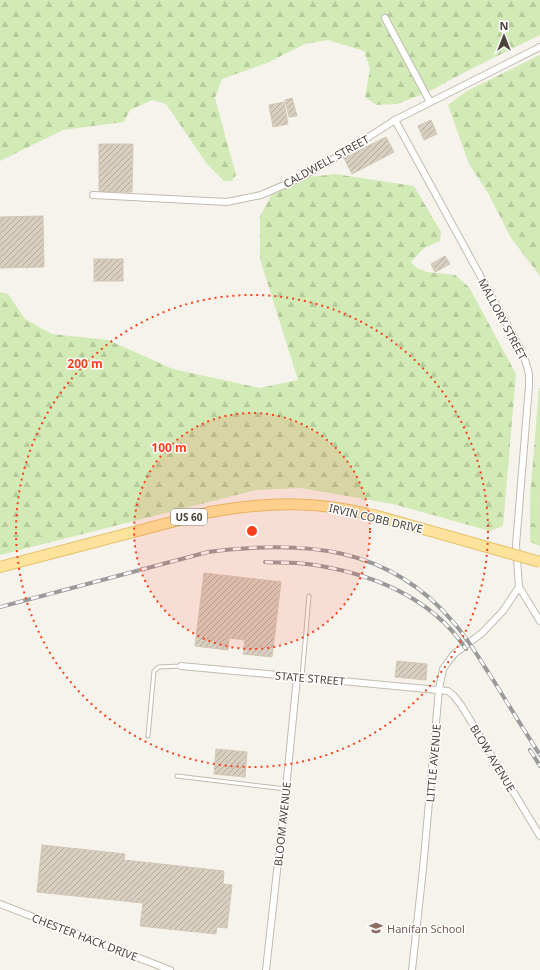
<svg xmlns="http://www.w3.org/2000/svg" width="540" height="970" font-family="'Noto Sans',sans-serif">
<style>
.grass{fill:#d2eab5}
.forest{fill:url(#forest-firs)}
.building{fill:url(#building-hatch);stroke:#d3c7b4}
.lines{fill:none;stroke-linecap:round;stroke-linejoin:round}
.service-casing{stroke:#c2bbae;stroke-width:5}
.minor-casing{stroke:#c2bbae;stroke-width:8}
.primary-casing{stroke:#e6c16a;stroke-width:12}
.service{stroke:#fff;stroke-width:3}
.minor{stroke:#fff;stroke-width:6}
.primary{stroke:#ffe39c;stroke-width:10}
.rail-casing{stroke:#9a9a9a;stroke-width:4}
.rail{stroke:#fff;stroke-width:2.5;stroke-dasharray:8;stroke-linecap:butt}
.primary-bridge-casing{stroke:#e6c16a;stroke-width:12;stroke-linecap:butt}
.primary-bridge{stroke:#ffe39c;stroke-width:10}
.ring{fill:none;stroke:#fc3f1d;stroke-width:2;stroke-dasharray:2 4}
.labels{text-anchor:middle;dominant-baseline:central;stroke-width:3;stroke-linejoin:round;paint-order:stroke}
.shield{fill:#fff;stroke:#817c74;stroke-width:1}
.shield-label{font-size:10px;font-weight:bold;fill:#4b4439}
.street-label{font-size:11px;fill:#4b4439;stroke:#fff}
.education-label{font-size:11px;fill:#785e54;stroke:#fff;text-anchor:start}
.centre{fill:#fc3f1d;stroke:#fff;stroke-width:2}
.ring-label{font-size:12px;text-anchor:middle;font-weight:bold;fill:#fc3f1d;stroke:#fff;stroke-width:3;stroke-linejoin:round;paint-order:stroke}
</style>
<defs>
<pattern id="forest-firs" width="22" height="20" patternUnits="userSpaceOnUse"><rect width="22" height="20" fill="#d2eab5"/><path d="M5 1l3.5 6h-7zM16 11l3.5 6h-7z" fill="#b6ca9c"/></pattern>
<pattern id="building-hatch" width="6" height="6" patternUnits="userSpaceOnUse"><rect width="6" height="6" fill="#d8cfc1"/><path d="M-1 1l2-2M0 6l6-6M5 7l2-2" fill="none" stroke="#b1aa9e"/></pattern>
</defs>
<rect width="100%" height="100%" fill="#f6f3ec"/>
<path class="grass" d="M 530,497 L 540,502 L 540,525 L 530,522 Z"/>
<g class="forest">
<path d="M 0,0 L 540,0 L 540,35 L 467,71 L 428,92 L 397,104 L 376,105 L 365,97 L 370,69 L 364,51 L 328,40 L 305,44 L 267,63 L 222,79 L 215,98 L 236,175 L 232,181 L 224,181 L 207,164 L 166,104 L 152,100 L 130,110 L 124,122 L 63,130 L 0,161 Z"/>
<path d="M 540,55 L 540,276 L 511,238 L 488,193 L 469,164 L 448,105 L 467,91 Z"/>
<path d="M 335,174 L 414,186 L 441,232 L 440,241 L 424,248 L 411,262 L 417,268 L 427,272 L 455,275 L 469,287 L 516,374 L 503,526 L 490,531 L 393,504 L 301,488 L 256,490 L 0,555 L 0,292 L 8,294 L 25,319 L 52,334 L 108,340 L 173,369 L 260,388 L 298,380 L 260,259 L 260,216 L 272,194 L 310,177 Z"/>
<path d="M 539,388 L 540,388 L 540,502 L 530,497 Z"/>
<path d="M 530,522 L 540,525 L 540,546 L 530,542 Z"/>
</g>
<g class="building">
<path d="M 292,98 L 297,116 L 289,117 L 285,100 Z"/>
<path d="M 284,102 L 288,124 L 273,127 L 269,105 Z"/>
<path d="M 431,120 L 437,134 L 424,140 L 418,126 Z"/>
<path d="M 386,137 L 394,152 L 352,174 L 344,158 Z"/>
<path d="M 99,144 L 133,144 L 132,192 L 99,192 Z"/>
<path d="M 43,216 L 44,267 L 0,268 L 0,217 Z"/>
<path d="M 445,256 L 450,264 L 435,272 L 431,264 Z"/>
<rect x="94" y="259" width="29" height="22"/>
<path d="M 204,573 L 281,582 L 272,657 L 243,654 L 245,640 L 229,638 L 228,650 L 195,646 Z"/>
<path d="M 397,661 L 427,664 L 426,680 L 395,677 Z"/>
<path d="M 216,749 L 247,752 L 245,777 L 214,774 Z"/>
<path d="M 42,845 L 125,854 L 124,860 L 224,871 L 223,884 L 232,885 L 227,928 L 217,927 L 216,934 L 140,926 L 143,903 L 37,892 Z"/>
</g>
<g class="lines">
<g class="service-casing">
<g id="service">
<path d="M 302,677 L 309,596"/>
<path d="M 148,736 L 154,671 L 159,667 L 181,666"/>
<path d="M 177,776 L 286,789"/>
</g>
</g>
<g class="minor-casing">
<g id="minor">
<path d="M 385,18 L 430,102"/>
<path d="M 395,120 L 522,352 L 526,363 L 529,374 L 529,386 L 516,545 L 519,587 L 540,621"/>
<path d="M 93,195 L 227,202 L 261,195 L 298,179 L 347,151 L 395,120 L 540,47"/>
<path d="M 181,666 L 448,691 L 453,695 L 461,705 L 540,836"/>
<path d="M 0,904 L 170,970"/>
<path d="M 266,970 L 286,789 L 297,677"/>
<path d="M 412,970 L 423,869 L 439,689 L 443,669 L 448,662 L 454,654 L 482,633 L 503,611 L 519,587"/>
</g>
</g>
<g class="primary-casing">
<path id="primary" d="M 0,567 L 210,512 C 271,501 321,501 381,517"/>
</g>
<use href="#service" class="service"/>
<use href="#minor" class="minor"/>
<use href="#primary" class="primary"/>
<g class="rail-casing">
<g id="rail">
<path d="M 265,562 C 279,563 293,562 307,564 C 368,572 431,596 466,649"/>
<path d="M 0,607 L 208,552 C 302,540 389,545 454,623 C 468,639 479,658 490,675 C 507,702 523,729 540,755"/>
<path d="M 530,750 L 540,766"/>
</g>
</g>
<use href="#rail" class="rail"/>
<g class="primary-bridge-casing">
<path id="primary-bridge" d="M 381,517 L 540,562"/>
</g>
<use href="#primary-bridge" class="primary-bridge"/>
</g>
<circle cx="252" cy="531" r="118" fill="#fc3f1d" fill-opacity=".12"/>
<g class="ring">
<circle cx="252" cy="531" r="118"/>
<circle cx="252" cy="531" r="236"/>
</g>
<defs>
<g id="school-bare" transform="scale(1.08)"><path d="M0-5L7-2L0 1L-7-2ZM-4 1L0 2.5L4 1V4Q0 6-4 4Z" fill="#8d6e63" stroke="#fff" stroke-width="2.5" paint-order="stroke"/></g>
</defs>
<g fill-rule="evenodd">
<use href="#school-bare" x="376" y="928"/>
</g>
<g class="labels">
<rect class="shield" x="171" y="509" width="36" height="16" rx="3"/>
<g class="shield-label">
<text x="189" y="517">US 60</text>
</g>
<g class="street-label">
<text transform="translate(326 161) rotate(-29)">CALDWELL STREET</text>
<text transform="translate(503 319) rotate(62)">MALLORY STREET</text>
<text transform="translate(376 518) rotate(13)">IRVIN COBB DRIVE</text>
<text transform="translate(310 678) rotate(5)">STATE STREET</text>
<text transform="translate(493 758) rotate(59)">BLOW AVENUE</text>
<text transform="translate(433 763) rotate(-85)">LITTLE AVENUE</text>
<text transform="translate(282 824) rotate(-84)">BLOOM AVENUE</text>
<text transform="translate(85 937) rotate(21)">CHESTER HACK DRIVE</text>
</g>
<g class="education-label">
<text x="387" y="928">Hanifan School</text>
</g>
</g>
<circle cx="252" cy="531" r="6" class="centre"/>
<g class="ring-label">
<text x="85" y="368">200 m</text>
<text x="169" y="452">100 m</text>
</g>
<g transform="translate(504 36)" stroke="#ffffff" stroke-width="3" paint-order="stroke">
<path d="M0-3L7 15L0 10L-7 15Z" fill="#4b4439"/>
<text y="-6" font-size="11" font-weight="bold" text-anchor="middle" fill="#4b4439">N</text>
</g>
</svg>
